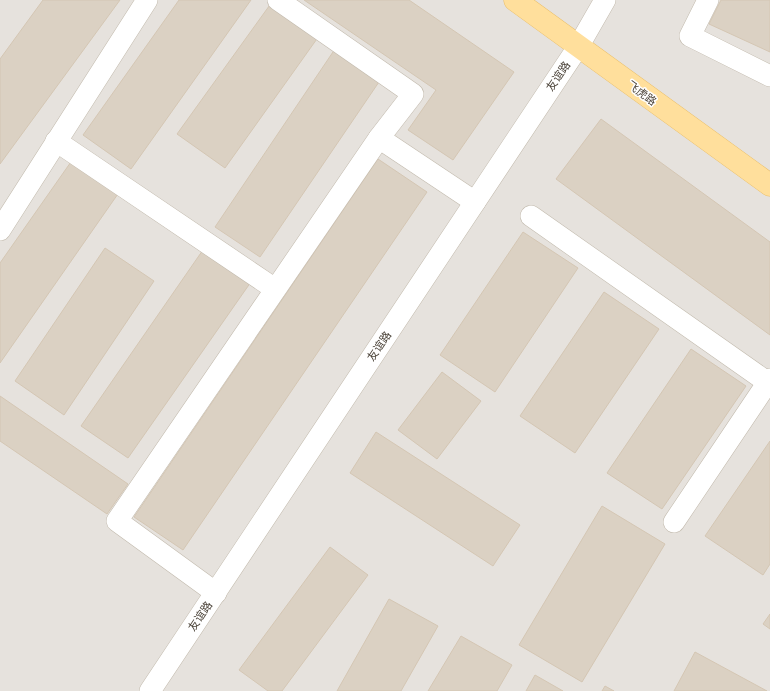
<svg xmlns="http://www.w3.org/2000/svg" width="770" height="691" font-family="'Titillium Web','Noto Sans SC',sans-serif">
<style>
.industrial{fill:#e6e2dd}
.building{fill:#dbd1c3;stroke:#d4c6b3}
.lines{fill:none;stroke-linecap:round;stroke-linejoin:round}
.minor-casing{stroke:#c2baad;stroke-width:22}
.major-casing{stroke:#e9bd67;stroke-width:23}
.minor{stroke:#fff;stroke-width:21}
.major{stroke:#ffdf9c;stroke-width:22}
.labels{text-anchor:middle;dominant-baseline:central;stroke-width:3;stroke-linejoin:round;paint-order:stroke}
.street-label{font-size:11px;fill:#4b4339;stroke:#fff}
</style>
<rect width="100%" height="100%" fill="#f6f3ec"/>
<rect class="industrial" x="0" y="0" width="770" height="691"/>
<g class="building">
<path d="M 43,0 L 120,0 L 0,164 L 0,59 Z"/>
<path d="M 179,0 L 251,0 L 131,169 L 83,135 Z"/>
<path d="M 304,0 L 409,0 L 514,72 L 453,160 L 408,130 L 436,90 Z"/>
<path d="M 721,0 L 770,0 L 770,52 L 709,24 Z"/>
<path d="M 272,2 L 319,36 L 225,168 L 177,134 Z"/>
<path d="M 335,49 L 381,79 L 260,257 L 215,227 Z"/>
<path d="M 601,119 L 770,242 L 770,335 L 556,179 Z"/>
<path d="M 73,159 L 120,191 L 0,363 L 0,263 Z"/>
<path d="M 378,159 L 427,192 L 183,550 L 134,517 Z"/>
<path d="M 523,232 L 578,268 L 495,392 L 440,355 Z"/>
<path d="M 205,247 L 253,279 L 128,458 L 81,426 Z"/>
<path d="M 105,248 L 154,281 L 64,415 L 15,381 Z"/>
<path d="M 604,292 L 659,329 L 575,453 L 520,416 Z"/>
<path d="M 691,349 L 746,386 L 662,509 L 607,473 Z"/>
<path d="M 442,372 L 481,401 L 437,459 L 398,430 Z"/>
<path d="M 0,396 L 128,484 L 107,514 L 0,441 Z"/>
<path d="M 376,432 L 520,525 L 493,566 L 350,473 Z"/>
<path d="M 770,441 L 770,564 L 763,575 L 705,536 Z"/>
<path d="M 602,506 L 665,544 L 582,682 L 519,645 Z"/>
<path d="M 330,547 L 368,575 L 282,691 L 268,691 L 239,670 Z"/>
<path d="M 389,599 L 438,626 L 401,691 L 337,691 Z"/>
<path d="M 770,614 L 770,629 L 763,624 Z"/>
<path d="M 461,636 L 512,665 L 497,691 L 428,691 Z"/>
<path d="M 695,652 L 767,691 L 674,691 Z"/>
<path d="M 535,675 L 563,691 L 526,691 Z"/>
<path d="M 605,686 L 614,691 L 602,691 Z"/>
</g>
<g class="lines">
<g class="minor-casing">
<g id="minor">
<path d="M 278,0 L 413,94 L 379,138 L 475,202"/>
<path d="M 708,0 L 690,36 L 770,76"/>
<path d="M 56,141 L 275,289"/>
<path d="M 531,216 L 770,384"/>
<path d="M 0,230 L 147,0"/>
<path d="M 674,522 L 770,379"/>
<path d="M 216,593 L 117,521 L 379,138"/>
<path d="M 150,691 L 578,47 L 605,0"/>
</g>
</g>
<g class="major-casing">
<path id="major" d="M 515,0 L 770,185"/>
</g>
<use href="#minor" class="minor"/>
<use href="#major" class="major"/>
</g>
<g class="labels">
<g class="street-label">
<text transform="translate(558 76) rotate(-56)">友谊路</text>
<text transform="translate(642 93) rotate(36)">飞虎路</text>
<text transform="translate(379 346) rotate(-56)">友谊路</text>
<text transform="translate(200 616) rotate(-56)">友谊路</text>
</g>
</g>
</svg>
